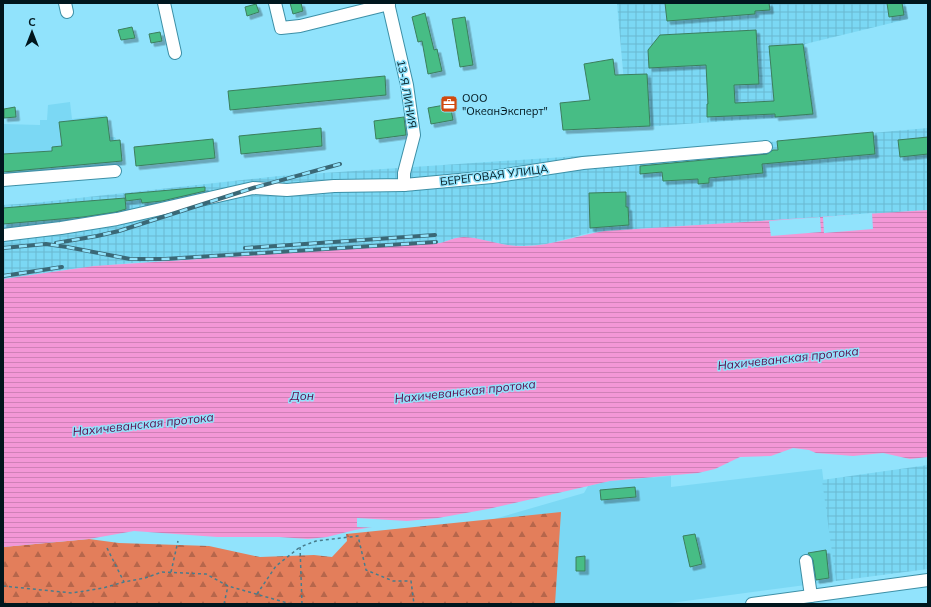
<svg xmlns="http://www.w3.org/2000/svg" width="931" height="607" font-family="Mulish,sans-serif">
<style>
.built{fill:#7bd8f4}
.industrial{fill:url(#industrial-grid)}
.forest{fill:url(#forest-firs)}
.water{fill:url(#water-rules)}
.pier{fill:#91e3fc}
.building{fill:#46bd85;stroke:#3c7e5d;filter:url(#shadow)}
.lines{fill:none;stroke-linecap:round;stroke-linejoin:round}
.minor-casing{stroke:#3d90a7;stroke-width:14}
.path{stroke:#487c8c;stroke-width:1.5;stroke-dasharray:3 3;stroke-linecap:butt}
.minor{stroke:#fff;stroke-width:12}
.rail-casing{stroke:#3a6876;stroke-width:4}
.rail{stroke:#91e3fc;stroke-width:2.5;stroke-dasharray:8;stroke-linecap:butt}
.labels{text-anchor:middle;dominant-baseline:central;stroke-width:3;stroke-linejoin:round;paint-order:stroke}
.street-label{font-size:11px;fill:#00161d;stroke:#91e3fc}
.poi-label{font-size:11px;fill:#00161d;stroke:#91e3fc;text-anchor:start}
.water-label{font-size:12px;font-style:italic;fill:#5e0c4b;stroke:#91e3fc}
</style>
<defs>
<pattern id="industrial-grid" width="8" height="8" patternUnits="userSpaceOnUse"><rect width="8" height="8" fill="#7bd8f4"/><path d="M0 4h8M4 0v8" fill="none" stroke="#69b9d1"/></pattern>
<pattern id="forest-firs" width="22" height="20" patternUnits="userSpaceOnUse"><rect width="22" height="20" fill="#e37e5b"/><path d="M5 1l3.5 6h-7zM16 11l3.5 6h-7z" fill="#b6664b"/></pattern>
<pattern id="water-rules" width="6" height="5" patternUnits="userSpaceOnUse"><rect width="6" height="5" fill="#f397d6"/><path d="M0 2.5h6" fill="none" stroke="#cf81b7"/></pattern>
<filter id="shadow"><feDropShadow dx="3.5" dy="3.5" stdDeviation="0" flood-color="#0004"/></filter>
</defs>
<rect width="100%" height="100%" fill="#91e3fc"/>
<g class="built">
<path d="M 70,102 L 72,119 L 106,115 L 109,137 L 115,137 L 117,141 L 120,142 L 122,165 L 44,175 L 3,175 L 3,124 L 40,125 L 40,120 L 47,120 L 48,105 Z"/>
<path d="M 822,469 L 836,581 L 663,604 L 423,604 L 418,541 L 584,493 L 588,486 L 610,481 L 671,476 L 671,487 Z"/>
</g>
<g class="industrial">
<path d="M 617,3 L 905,3 L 908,19 L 805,44 L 814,115 L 628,128 Z"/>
<path d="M 928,128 L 928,210 L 605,231 L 589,233 L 547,244 L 524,246 L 511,246 L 472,238 L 459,237 L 440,243 L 131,263 L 71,269 L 3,279 L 3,205 L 33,203 L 279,176 L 713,147 Z"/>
<path d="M 928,465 L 928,569 L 836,581 L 822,480 Z"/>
</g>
<path class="forest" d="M 561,512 L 555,604 L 3,604 L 3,547 L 89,539 L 119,543 L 209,546 L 260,557 L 314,555 L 332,557 L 347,541 L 346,534 Z"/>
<path class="water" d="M 928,210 L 928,457 L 910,459 L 883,453 L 853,456 L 816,453 L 809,450 L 793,448 L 771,456 L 740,457 L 715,469 L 698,473 L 610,481 L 488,509 L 438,518 L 407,521 L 355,530 L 327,537 L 308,539 L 279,537 L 217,537 L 134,531 L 89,539 L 3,547 L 3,279 L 94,266 L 440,243 C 448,241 456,237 464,237 C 484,238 503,247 524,246 C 552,246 578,235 605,231 Z"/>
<g class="pier">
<path d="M 872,213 L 873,229 L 824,233 L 823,217 Z"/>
<path d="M 820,217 L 821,232 L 771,236 L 769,221 Z"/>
<path d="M 357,518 L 407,521 L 407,523 L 379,528 L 357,527 Z"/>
</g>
<g class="building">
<path d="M 290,3 L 301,3 L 303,11 L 293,14 Z"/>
<path d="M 665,3 L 769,3 L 770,10 L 755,11 L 755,14 L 667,21 Z"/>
<path d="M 887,3 L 902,3 L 904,15 L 889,17 Z"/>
<path d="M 256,4 L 259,12 L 247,16 L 245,7 Z"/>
<path d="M 425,13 L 434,50 L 437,49 L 442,71 L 428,74 L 422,41 L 418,42 L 412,17 Z"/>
<path d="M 465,17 L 473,65 L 460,67 L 452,19 Z"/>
<path d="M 132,27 L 135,38 L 121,40 L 118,30 Z"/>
<path d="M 756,30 L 759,84 L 734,85 L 735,103 L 774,101 L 769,46 L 803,44 L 813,114 L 775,117 L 775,114 L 707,117 L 707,104 L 708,104 L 706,65 L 649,68 L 648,50 L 660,35 Z"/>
<path d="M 160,32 L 162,41 L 151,43 L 149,34 Z"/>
<path d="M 613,59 L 615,75 L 647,74 L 650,126 L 563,130 L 560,103 L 590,100 L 584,64 Z"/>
<path d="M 385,76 L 386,95 L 230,110 L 228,91 Z"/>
<path d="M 450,104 L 453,120 L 431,124 L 428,108 Z"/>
<path d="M 15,107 L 16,117 L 4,118 L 4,109 Z"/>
<path d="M 107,117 L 110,141 L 120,140 L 122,161 L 3,172 L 3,154 L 52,151 L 52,147 L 62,146 L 59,122 Z"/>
<path d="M 404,117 L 406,135 L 376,139 L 374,121 Z"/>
<path d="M 321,128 L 322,146 L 241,154 L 239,136 Z"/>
<path d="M 873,132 L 875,154 L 762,164 L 763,173 L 709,178 L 709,183 L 698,184 L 698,179 L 663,181 L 662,172 L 640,174 L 640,166 L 767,154 L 773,150 L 778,150 L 777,141 Z"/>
<path d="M 928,137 L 928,154 L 900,157 L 898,140 Z"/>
<path d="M 213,139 L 215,158 L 136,166 L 134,147 Z"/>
<path d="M 205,187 L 205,191 L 162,201 L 142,203 L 141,199 L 126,201 L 125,194 Z"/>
<path d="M 626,192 L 626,207 L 628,207 L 629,225 L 590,228 L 589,193 Z"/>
<path d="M 125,198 L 126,209 L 116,212 L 83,217 L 3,224 L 3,208 Z"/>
<path d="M 635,487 L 636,497 L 601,500 L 600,490 Z"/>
<path d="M 695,534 L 702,564 L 690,567 L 683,536 Z"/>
<path d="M 826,550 L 829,578 L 816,580 L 813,560 L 808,553 Z"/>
<path d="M 585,556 L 585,571 L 576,571 L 576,557 Z"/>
</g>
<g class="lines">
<g class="minor-casing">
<g id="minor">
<path d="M 65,3 L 67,12"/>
<path d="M 164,3 L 175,53"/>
<path d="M 275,3 L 281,28 L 300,26 L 389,4"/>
<path d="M 388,3 L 407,85 L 414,135 L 404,173 L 404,185"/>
<path d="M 3,180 L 115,171"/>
<path d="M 3,235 L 61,228 L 117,219 L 253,188 L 287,190 L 334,186 L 404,185 L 492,177 L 583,163 L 766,147"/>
<path d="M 806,561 L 811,596"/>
<path d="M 752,604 L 928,580"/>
</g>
</g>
<g class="path">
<path d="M 107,548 L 124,582"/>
<path d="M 171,572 L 178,541"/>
<path d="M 3,586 L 72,593 L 103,588 L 124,582 L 145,578 L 162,572 L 206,574 L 228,586 L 291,604"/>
<path d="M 257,594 L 276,566 L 300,547"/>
<path d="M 224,604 L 228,586"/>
<path d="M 302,604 L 300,547 L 316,541 L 358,536 L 366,570 L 393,581 L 411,581 L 414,604"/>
</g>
<use href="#minor" class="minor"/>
<g class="rail-casing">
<g id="rail">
<path d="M 56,243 L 97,236 L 119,231 L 253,188 L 340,164"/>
<path d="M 3,248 L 46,244 L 67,247 L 130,259 L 165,259 L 436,242"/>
<path d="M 245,248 L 435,235"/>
<path d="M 3,276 L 62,267"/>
</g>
</g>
<use href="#rail" class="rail"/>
</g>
<defs>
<g id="office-square" transform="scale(0.9)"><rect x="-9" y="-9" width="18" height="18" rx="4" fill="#d04a0e" stroke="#91e3fc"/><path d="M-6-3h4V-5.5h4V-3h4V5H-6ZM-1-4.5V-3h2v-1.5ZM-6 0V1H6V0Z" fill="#fff"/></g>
</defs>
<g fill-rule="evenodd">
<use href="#office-square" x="449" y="104"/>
</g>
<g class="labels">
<g class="street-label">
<text transform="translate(407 94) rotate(80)">13-Я ЛИНИЯ</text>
<text transform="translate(494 175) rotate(-7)">БЕРЕГОВАЯ УЛИЦА</text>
</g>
<g class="poi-label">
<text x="462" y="98">ООО<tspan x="462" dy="13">"ОкеанЭксперт"</tspan></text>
</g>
<g class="water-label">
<text transform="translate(788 358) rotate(-6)">Нахичеванская протока</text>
<text transform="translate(465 391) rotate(-6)">Нахичеванская протока</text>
<text x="302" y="395">Дон</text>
<text transform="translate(143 424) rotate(-6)">Нахичеванская протока</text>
</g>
</g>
<rect width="931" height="607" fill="none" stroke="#00161d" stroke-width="8"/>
<g transform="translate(32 32)" stroke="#91e3fc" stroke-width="3" paint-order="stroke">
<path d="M0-3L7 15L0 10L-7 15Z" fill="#00161d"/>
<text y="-6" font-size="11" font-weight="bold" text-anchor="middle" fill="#00161d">С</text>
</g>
</svg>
